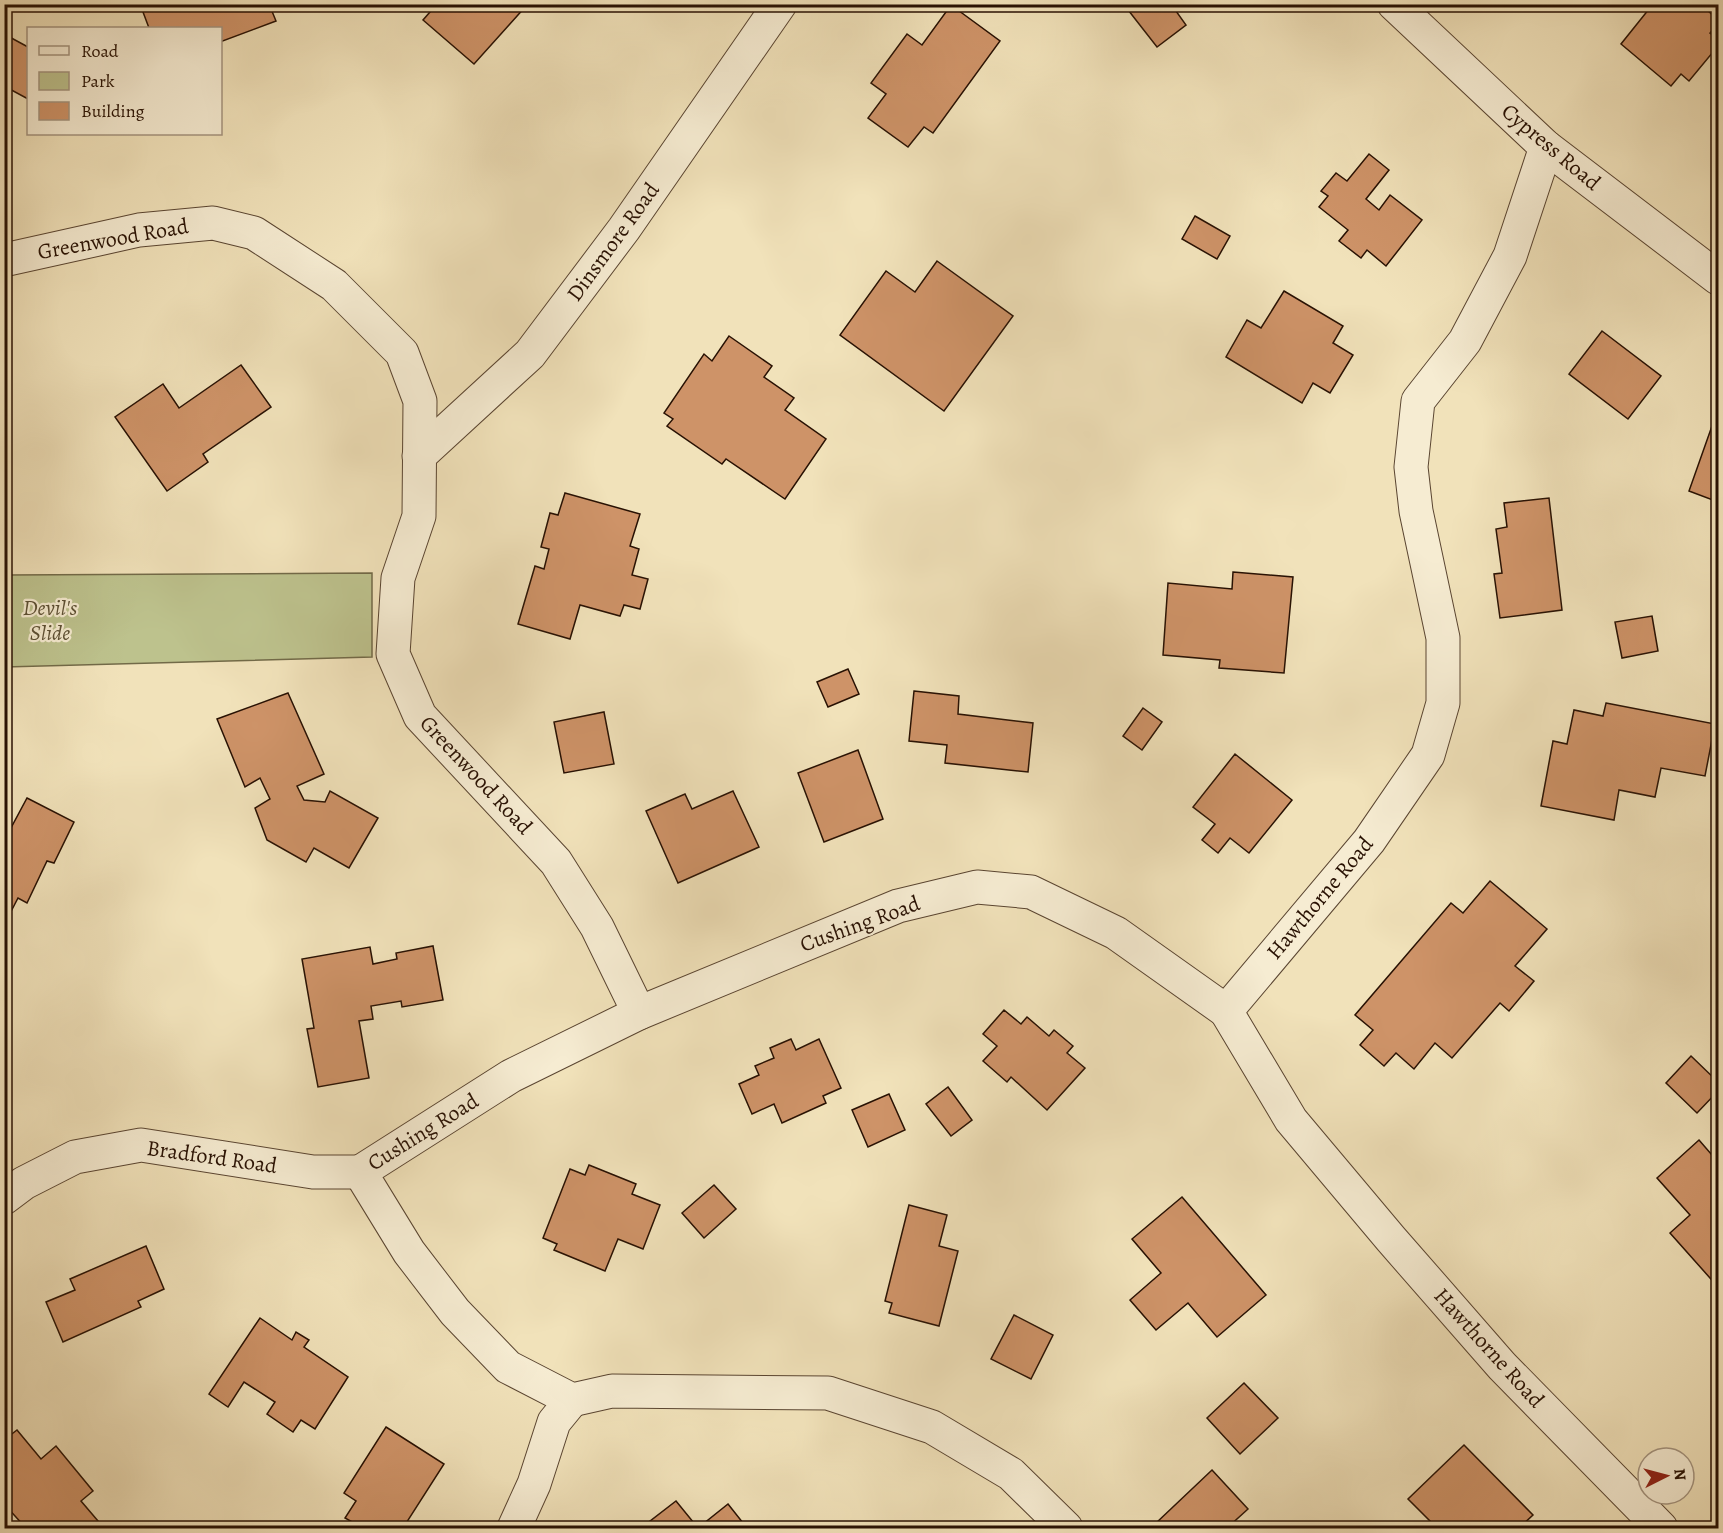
<svg xmlns="http://www.w3.org/2000/svg" width="1723" height="1533" font-family="Alegreya,serif">
<style>
.green{fill:#bdc28d;stroke:#726a48;stroke-width:1.5}
.building{fill:#ce9368;stroke:#281103;stroke-width:1.5}
.lines{fill:none;stroke-linecap:round;stroke-linejoin:round}
.street-casing{stroke:#5a4531;stroke-width:35}
.street{stroke:#f6ecd2;stroke-width:33}
.labels{text-anchor:middle;dominant-baseline:central;stroke-width:4.5;stroke-linejoin:round;paint-order:stroke}
.street-label{font-size:22px;fill:#281103;stroke:#f6ecd2}
.park-label{font-size:22px;font-style:italic;fill:#5c4f33;stroke:#f6ecd2}
</style>
<rect width="100%" height="100%" fill="#f1e2ba"/>
<filter id="stains"><feTurbulence type="fractalNoise" baseFrequency=".00333" numOctaves="4"/><feColorMatrix values="0 0 0 0 .2 0 0 0 0 .09 0 0 0 0 .02 0 0 0 .5 -.17"/></filter>
<radialGradient id="worn" r=".72"><stop offset=".6" stop-color="#630" stop-opacity="0"/><stop offset="1" stop-color="#630" stop-opacity=".3"/></radialGradient>
<path class="green" d="M 372,573 L 372,657 L 5,667 L 5,575 Z"/>
<g class="building">
<path d="M 140,4 L 269,4 L 276,21 L 220,42 L 220,28 L 149,28 Z"/>
<path d="M 437,4 L 524,4 L 526,6 L 474,64 L 423,20 Z"/>
<path d="M 1127,4 L 1171,4 L 1186,25 L 1157,47 L 1125,6 Z"/>
<path d="M 1653,4 L 1712,4 L 1707,10 L 1718,20 L 1718,23 L 1710,33 L 1718,39 L 1718,46 L 1689,81 L 1681,74 L 1671,86 L 1621,44 Z"/>
<path d="M 951,5 L 1000,41 L 933,133 L 924,127 L 908,147 L 868,118 L 886,94 L 871,83 L 907,34 L 922,45 Z"/>
<path d="M 4,34 L 28,47 L 28,99 L 4,86 Z"/>
<path d="M 1369,154 L 1389,170 L 1366,199 L 1379,210 L 1390,195 L 1422,220 L 1386,266 L 1367,250 L 1361,258 L 1339,241 L 1348,230 L 1319,207 L 1328,196 L 1321,191 L 1336,173 L 1347,181 Z"/>
<path d="M 1195,216 L 1230,236 L 1217,259 L 1182,239 Z"/>
<path d="M 937,261 L 1013,316 L 944,411 L 840,335 L 886,271 L 915,292 Z"/>
<path d="M 1284,291 L 1343,326 L 1333,343 L 1353,355 L 1330,393 L 1313,383 L 1302,403 L 1226,357 L 1247,320 L 1261,328 Z"/>
<path d="M 1602,331 L 1661,376 L 1628,419 L 1569,374 Z"/>
<path d="M 729,336 L 772,366 L 764,377 L 794,398 L 785,410 L 826,439 L 785,499 L 726,459 L 722,464 L 667,426 L 673,419 L 664,413 L 704,354 L 712,361 Z"/>
<path d="M 241,365 L 271,407 L 203,454 L 208,462 L 167,491 L 115,417 L 163,384 L 179,408 Z"/>
<path d="M 1718,409 L 1718,502 L 1689,491 Z"/>
<path d="M 565,493 L 640,514 L 630,546 L 639,549 L 632,575 L 648,579 L 640,609 L 624,605 L 620,616 L 580,605 L 570,639 L 518,624 L 535,566 L 544,569 L 549,549 L 541,547 L 550,513 L 558,515 Z"/>
<path d="M 1549,498 L 1562,610 L 1500,618 L 1494,574 L 1502,573 L 1496,529 L 1507,527 L 1504,503 Z"/>
<path d="M 1233,572 L 1293,577 L 1284,673 L 1219,668 L 1220,660 L 1163,655 L 1168,583 L 1232,589 Z"/>
<path d="M 1652,616 L 1658,651 L 1622,658 L 1615,622 Z"/>
<path d="M 848,669 L 859,694 L 828,707 L 817,682 Z"/>
<path d="M 914,691 L 959,696 L 958,714 L 1033,723 L 1028,772 L 945,763 L 947,745 L 909,741 Z"/>
<path d="M 288,693 L 324,774 L 297,786 L 304,800 L 325,802 L 330,791 L 378,818 L 349,868 L 314,848 L 306,862 L 267,840 L 255,808 L 270,799 L 260,778 L 245,787 L 217,719 Z"/>
<path d="M 1606,703 L 1715,724 L 1705,776 L 1661,768 L 1655,797 L 1619,790 L 1614,820 L 1541,806 L 1553,741 L 1567,744 L 1574,710 L 1603,716 Z"/>
<path d="M 1143,708 L 1162,722 L 1142,750 L 1123,736 Z"/>
<path d="M 604,712 L 614,764 L 564,773 L 554,722 Z"/>
<path d="M 858,750 L 883,819 L 824,842 L 798,773 Z"/>
<path d="M 1235,754 L 1292,800 L 1249,853 L 1230,838 L 1218,853 L 1202,840 L 1215,824 L 1193,807 Z"/>
<path d="M 733,791 L 759,847 L 678,883 L 646,811 L 685,794 L 692,809 Z"/>
<path d="M 27,798 L 74,822 L 54,863 L 47,861 L 27,903 L 18,898 L 4,925 L 4,841 Z"/>
<path d="M 1490,881 L 1547,929 L 1515,966 L 1534,981 L 1509,1011 L 1500,1003 L 1452,1058 L 1435,1043 L 1414,1069 L 1396,1053 L 1384,1066 L 1360,1045 L 1373,1030 L 1355,1015 L 1451,903 L 1463,913 Z"/>
<path d="M 433,946 L 443,1000 L 402,1007 L 401,1001 L 371,1006 L 373,1019 L 359,1021 L 369,1078 L 318,1087 L 307,1029 L 314,1028 L 302,959 L 370,947 L 373,964 L 397,959 L 396,953 Z"/>
<path d="M 1004,1010 L 1021,1024 L 1027,1017 L 1049,1036 L 1054,1030 L 1073,1046 L 1067,1053 L 1085,1068 L 1047,1110 L 1011,1077 L 1007,1082 L 983,1061 L 997,1046 L 983,1034 Z"/>
<path d="M 791,1039 L 796,1050 L 819,1039 L 841,1088 L 823,1096 L 826,1103 L 782,1123 L 774,1104 L 752,1114 L 739,1084 L 759,1075 L 755,1066 L 774,1058 L 770,1048 Z"/>
<path d="M 1691,1056 L 1718,1082 L 1718,1091 L 1697,1113 L 1666,1083 Z"/>
<path d="M 948,1087 L 972,1120 L 951,1136 L 926,1104 Z"/>
<path d="M 889,1094 L 905,1130 L 868,1147 L 852,1110 Z"/>
<path d="M 1699,1140 L 1718,1162 L 1718,1287 L 1670,1233 L 1690,1215 L 1657,1178 Z"/>
<path d="M 589,1165 L 636,1184 L 632,1194 L 660,1205 L 643,1249 L 618,1239 L 605,1271 L 554,1250 L 557,1244 L 543,1238 L 570,1169 L 585,1175 Z"/>
<path d="M 714,1185 L 736,1209 L 704,1238 L 682,1213 Z"/>
<path d="M 1182,1197 L 1266,1295 L 1217,1337 L 1188,1303 L 1156,1330 L 1130,1300 L 1161,1273 L 1132,1239 Z"/>
<path d="M 909,1205 L 947,1215 L 939,1246 L 958,1251 L 939,1326 L 889,1313 L 892,1303 L 885,1301 Z"/>
<path d="M 146,1246 L 164,1289 L 138,1301 L 141,1307 L 63,1342 L 46,1302 L 75,1290 L 70,1279 Z"/>
<path d="M 1014,1315 L 1053,1335 L 1031,1379 L 991,1359 Z"/>
<path d="M 260,1318 L 292,1340 L 296,1332 L 309,1340 L 304,1347 L 348,1377 L 315,1429 L 301,1420 L 293,1432 L 267,1414 L 275,1402 L 244,1382 L 228,1407 L 209,1394 Z"/>
<path d="M 1244,1383 L 1278,1418 L 1240,1454 L 1207,1418 Z"/>
<path d="M 386,1427 L 444,1464 L 403,1528 L 363,1528 L 345,1518 L 356,1501 L 344,1493 Z"/>
<path d="M 17,1430 L 41,1459 L 56,1446 L 93,1491 L 81,1501 L 104,1528 L 26,1528 L 4,1504 L 4,1440 Z"/>
<path d="M 1464,1445 L 1533,1515 L 1519,1528 L 1437,1528 L 1408,1499 Z"/>
<path d="M 1212,1470 L 1248,1509 L 1227,1528 L 1159,1528 L 1155,1524 Z"/>
<path d="M 676,1501 L 698,1528 L 641,1528 Z"/>
<path d="M 728,1504 L 747,1528 L 698,1528 Z"/>
</g>
<g class="lines">
<g class="street-casing">
<g id="street">
<path d="M 1394,4 L 1546,147 L 1718,278"/>
<path d="M 1546,147 L 1510,256 L 1465,341 L 1418,401 L 1411,467 L 1416,511 L 1443,638 L 1443,703 L 1428,755 L 1369,841 L 1226,1011 L 1291,1120 L 1391,1239 L 1502,1366 L 1661,1528"/>
<path d="M 4,260 L 139,230 L 213,223 L 254,233 L 334,285 L 402,353 L 420,401 L 419,516 L 398,578 L 393,654 L 420,716 L 556,862 L 597,927 L 639,1013"/>
<path d="M 419,456 L 530,354 L 624,229 L 780,4"/>
<path d="M 4,1198 L 24,1183 L 75,1157 L 141,1145 L 313,1172 L 360,1172"/>
<path d="M 514,1528 L 534,1484 L 554,1422 L 572,1400"/>
<path d="M 1066,1528 L 1011,1474 L 932,1427 L 828,1393 L 612,1391 L 572,1400 L 508,1367 L 455,1312 L 409,1252 L 360,1172 L 511,1076 L 639,1013 L 898,906 L 977,887 L 1031,892 L 1116,933 L 1226,1011"/>
</g>
</g>
<use href="#street" class="street"/>
</g>
<g class="labels">
<g class="street-label">
<text transform="translate(1551 147) rotate(40)">Cypress Road</text>
<text transform="translate(113 239) rotate(-10)">Greenwood Road</text>
<text transform="translate(613 242) rotate(-54)">Dinsmore Road</text>
<text transform="translate(476 775) rotate(47)">Greenwood Road</text>
<text transform="translate(1320 898) rotate(-50)">Hawthorne Road</text>
<text transform="translate(860 924) rotate(-20)">Cushing Road</text>
<text transform="translate(423 1132) rotate(-32)">Cushing Road</text>
<text transform="translate(212 1157) rotate(8)">Bradford Road</text>
<text transform="translate(1489 1348) rotate(48)">Hawthorne Road</text>
</g>
<g class="park-label">
<text x="50" y="608">Devil's<tspan x="50" dy="25">Slide</tspan></text>
</g>
</g>
<rect width="1723" height="1533" fill="none" stroke="#f1e2ba" stroke-width="24"/>
<rect x="6" y="6" width="1711" height="1521" fill="none" stroke="#281103" stroke-width="3"/>
<rect x="12" y="12" width="1699" height="1509" fill="none" stroke="#281103" stroke-width="1.5"/>
<rect x="27" y="27" width="195" height="108" fill="#f6ecd2" stroke="#a4947f" stroke-width="1.5"/>
<rect x="39" y="46" width="30" height="9" fill="#f6ecd2" stroke="#a4947f" stroke-width="1.5"/>
<text x="81" y="57" font-size="18" fill="#281103">Road</text>
<rect x="39" y="72" width="30" height="18" fill="#bdc28d" stroke="#a4947f" stroke-width="1.5"/>
<text x="81" y="87" font-size="18" fill="#281103">Park</text>
<rect x="39" y="102" width="30" height="18" fill="#ce9368" stroke="#a4947f" stroke-width="1.5"/>
<text x="81" y="117" font-size="18" fill="#281103">Building</text>
<g transform="translate(1666 1476) rotate(84)"><circle r="28" fill="#f6ecd2" stroke="#a4947f" stroke-width="1.5"/>
<path d="M0-4.5L10 22L0 15L-10 22Z" fill="#8f2418"/>
<text y="-9" font-size="16" font-weight="bold" text-anchor="middle" fill="#281103">N</text>
</g>
<rect width="100%" height="100%" filter="url(#stains)"/>
<rect width="100%" height="100%" fill="url(#worn)"/>
</svg>
